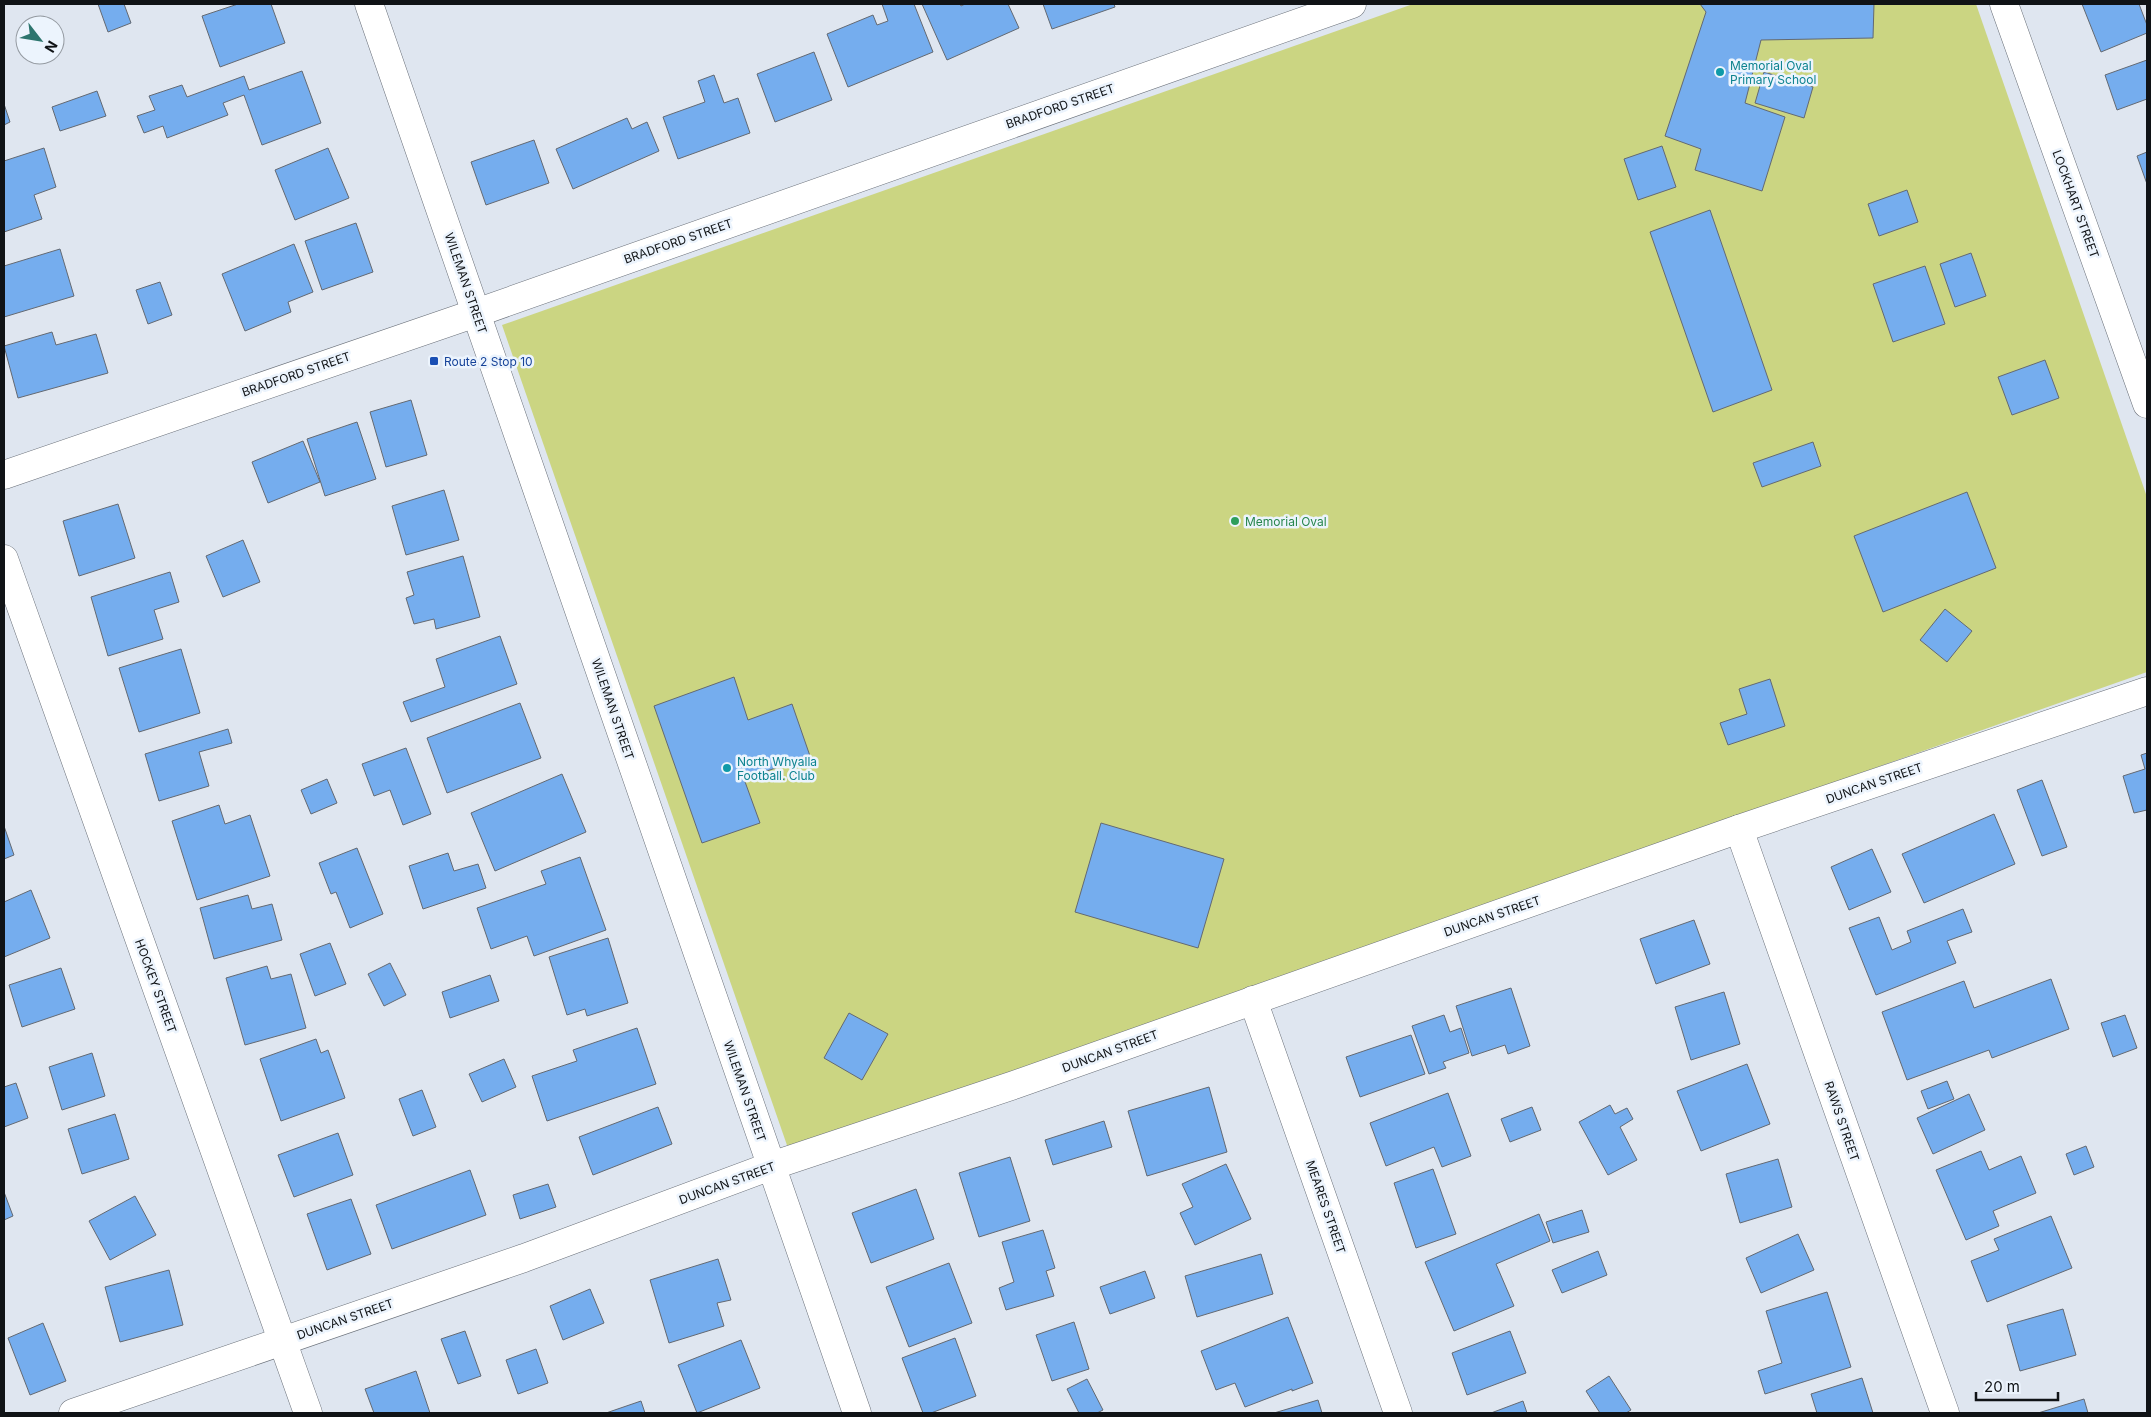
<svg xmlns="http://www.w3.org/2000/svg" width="2151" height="1417" font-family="Inter,sans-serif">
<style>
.green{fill:#cbd582}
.building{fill:#75adee;stroke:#636972}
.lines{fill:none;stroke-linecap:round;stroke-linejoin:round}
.minor-casing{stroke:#6a7079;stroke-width:29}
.minor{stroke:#fff;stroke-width:28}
.culture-dot{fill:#0f9aa8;stroke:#ecf4fd;stroke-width:2}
.transit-dot{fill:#1a4fb4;stroke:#ecf4fd;stroke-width:2}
.leisure-dot{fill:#2e9e5b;stroke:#ecf4fd;stroke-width:2}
.labels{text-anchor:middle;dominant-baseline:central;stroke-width:5;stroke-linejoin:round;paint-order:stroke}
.culture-label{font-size:12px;fill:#0d838f;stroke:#ecf4fd;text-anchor:start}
.street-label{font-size:12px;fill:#101316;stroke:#ecf4fd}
.transit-label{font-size:12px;fill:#164399;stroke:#ecf4fd;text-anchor:start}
.leisure-label{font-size:12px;fill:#27864d;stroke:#ecf4fd;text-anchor:start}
</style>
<rect width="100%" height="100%" fill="#dfe6f0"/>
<path class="green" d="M 1413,4 L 1976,4 L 2147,497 L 2147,672 L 789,1151 L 502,325 Z"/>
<g class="building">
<path d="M 98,4 L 124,4 L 131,23 L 108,32 Z"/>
<path d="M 238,4 L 271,4 L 285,43 L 220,67 L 202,16 Z"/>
<path d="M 882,4 L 914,4 L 933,52 L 848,87 L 827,34 L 873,15 L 877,25 L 888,21 Z"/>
<path d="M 922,4 L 960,4 L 961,6 L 965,4 L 1008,4 L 1019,28 L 947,60 Z"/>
<path d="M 1043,4 L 1114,4 L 1115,7 L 1052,29 Z"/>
<path d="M 1700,4 L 1874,4 L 1873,38 L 1761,40 L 1745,103 L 1785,117 L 1762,191 L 1695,170 L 1701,149 L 1665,136 L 1706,12 Z"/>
<path d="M 2082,4 L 2139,4 L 2147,25 L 2147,33 L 2101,52 Z"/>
<path d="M 814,52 L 832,100 L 775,122 L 757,74 Z"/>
<path d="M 2147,60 L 2147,99 L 2117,110 L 2105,75 Z"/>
<path d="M 302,71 L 321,123 L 262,145 L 244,95 L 223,103 L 228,115 L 167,138 L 163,126 L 144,133 L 137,116 L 155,110 L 149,96 L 182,85 L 187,97 L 244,76 L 249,90 Z"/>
<path d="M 1764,72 L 1813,87 L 1804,118 L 1755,103 Z"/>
<path d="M 714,75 L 724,103 L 738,98 L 750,133 L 678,159 L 663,117 L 705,102 L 698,81 Z"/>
<path d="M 97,91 L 106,116 L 60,131 L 52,107 Z"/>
<path d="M 4,104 L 10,122 L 4,125 Z"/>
<path d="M 627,118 L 632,129 L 647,122 L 659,151 L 573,189 L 556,149 Z"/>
<path d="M 534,140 L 549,183 L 486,205 L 471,162 Z"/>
<path d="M 1662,146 L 1676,187 L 1638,200 L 1624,159 Z"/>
<path d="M 44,148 L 56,187 L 34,195 L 42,219 L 4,232 L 4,161 Z"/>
<path d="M 328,148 L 349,198 L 295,220 L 275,170 Z"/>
<path d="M 2147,152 L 2147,184 L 2137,156 Z"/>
<path d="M 1907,190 L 1918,222 L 1879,236 L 1868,204 Z"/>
<path d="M 1710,210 L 1772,390 L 1713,412 L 1650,232 Z"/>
<path d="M 356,223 L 373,272 L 322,290 L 305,241 Z"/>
<path d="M 294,244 L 313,292 L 288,302 L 291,312 L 245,331 L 222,274 Z"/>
<path d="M 60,249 L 74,296 L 4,317 L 4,266 Z"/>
<path d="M 1971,253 L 1986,296 L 1955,307 L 1940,264 Z"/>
<path d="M 1925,266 L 1945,324 L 1893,342 L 1873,284 Z"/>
<path d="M 160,282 L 172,315 L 148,324 L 136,290 Z"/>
<path d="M 52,332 L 56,345 L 96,334 L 108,373 L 18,398 L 4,346 Z"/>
<path d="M 2045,360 L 2059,398 L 2012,415 L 1998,377 Z"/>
<path d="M 411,400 L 427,455 L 386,467 L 370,412 Z"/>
<path d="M 357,422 L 376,479 L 325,496 L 307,439 Z"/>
<path d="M 303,441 L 320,482 L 268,503 L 252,462 Z"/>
<path d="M 1813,442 L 1821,466 L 1762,487 L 1753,463 Z"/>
<path d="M 444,490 L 459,540 L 406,555 L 392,506 Z"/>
<path d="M 1967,492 L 1996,568 L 1883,612 L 1854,536 Z"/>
<path d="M 118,504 L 135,558 L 79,576 L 63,521 Z"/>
<path d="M 243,540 L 260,582 L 223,597 L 206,556 Z"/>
<path d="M 463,556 L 480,617 L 436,629 L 434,619 L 414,624 L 406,598 L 414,595 L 407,572 Z"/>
<path d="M 170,572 L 179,602 L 154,610 L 163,639 L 108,656 L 91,597 Z"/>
<path d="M 1945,609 L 1972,631 L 1947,662 L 1920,640 Z"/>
<path d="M 500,636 L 517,684 L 411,722 L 403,702 L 445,687 L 436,659 Z"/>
<path d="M 181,649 L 200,713 L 139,732 L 119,668 Z"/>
<path d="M 734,677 L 748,720 L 792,704 L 810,756 L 744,779 L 760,823 L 702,843 L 654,706 Z"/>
<path d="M 1770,679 L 1785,726 L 1728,745 L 1720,723 L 1747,714 L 1739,689 Z"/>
<path d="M 520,703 L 541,758 L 447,793 L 427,738 Z"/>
<path d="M 228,729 L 232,743 L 199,752 L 209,786 L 159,801 L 145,754 Z"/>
<path d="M 406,748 L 431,814 L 403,825 L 390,790 L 374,796 L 362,764 Z"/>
<path d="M 2147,753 L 2147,810 L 2134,813 L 2123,776 L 2145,769 L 2141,755 Z"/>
<path d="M 562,774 L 586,832 L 495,871 L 471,813 Z"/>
<path d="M 327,779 L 337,803 L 311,814 L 301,790 Z"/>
<path d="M 2042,780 L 2067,847 L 2042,856 L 2017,790 Z"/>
<path d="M 219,805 L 225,824 L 250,815 L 270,876 L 197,900 L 172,821 Z"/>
<path d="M 1994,814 L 2015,864 L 1924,903 L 1902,854 Z"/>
<path d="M 1101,823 L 1224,859 L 1198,948 L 1075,912 Z"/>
<path d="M 4,826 L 14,855 L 4,859 Z"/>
<path d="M 357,848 L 383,914 L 350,928 L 336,892 L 331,894 L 319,863 Z"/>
<path d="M 1872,849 L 1891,892 L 1849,910 L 1831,867 Z"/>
<path d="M 448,853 L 454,871 L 478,864 L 486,888 L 423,909 L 409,866 Z"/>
<path d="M 580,857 L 606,930 L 534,956 L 527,936 L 491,949 L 477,908 L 546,884 L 541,871 Z"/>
<path d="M 31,890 L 50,938 L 4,957 L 4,902 Z"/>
<path d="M 248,895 L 252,909 L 272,904 L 282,940 L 214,959 L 200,908 Z"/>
<path d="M 1963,909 L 1972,932 L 1947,941 L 1956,963 L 1876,995 L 1849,928 L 1879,917 L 1892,950 L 1911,942 L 1907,931 Z"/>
<path d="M 1694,920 L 1710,964 L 1656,984 L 1640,939 Z"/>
<path d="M 608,938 L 628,1003 L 587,1016 L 585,1009 L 567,1015 L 549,957 Z"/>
<path d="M 330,943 L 346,984 L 315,996 L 300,954 Z"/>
<path d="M 390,963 L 406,995 L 384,1006 L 368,974 Z"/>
<path d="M 267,966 L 271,979 L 291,974 L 306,1028 L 245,1045 L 226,978 Z"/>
<path d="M 61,968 L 75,1009 L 22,1027 L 9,985 Z"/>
<path d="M 490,975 L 499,1001 L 450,1018 L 442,992 Z"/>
<path d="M 2051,979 L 2069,1029 L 1992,1058 L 1989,1050 L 1907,1080 L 1882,1012 L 1964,981 L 1974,1008 Z"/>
<path d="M 1511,988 L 1530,1046 L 1508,1054 L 1505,1045 L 1472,1056 L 1456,1006 Z"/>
<path d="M 1724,992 L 1740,1044 L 1691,1060 L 1675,1007 Z"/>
<path d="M 849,1013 L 888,1034 L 862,1080 L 824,1058 Z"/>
<path d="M 1444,1015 L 1450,1032 L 1461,1028 L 1469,1053 L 1443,1062 L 1446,1068 L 1429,1074 L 1412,1026 Z"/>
<path d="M 2125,1015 L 2137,1048 L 2113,1057 L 2101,1023 Z"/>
<path d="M 637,1028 L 656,1084 L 547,1121 L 532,1076 L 577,1061 L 573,1050 Z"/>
<path d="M 1411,1035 L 1425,1074 L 1360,1097 L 1346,1057 Z"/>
<path d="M 316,1039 L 321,1053 L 328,1050 L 345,1098 L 281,1121 L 260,1059 Z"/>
<path d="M 92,1053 L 105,1096 L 62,1110 L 49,1067 Z"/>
<path d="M 504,1059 L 516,1087 L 482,1102 L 469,1074 Z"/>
<path d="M 1747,1064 L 1770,1124 L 1701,1151 L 1677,1091 Z"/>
<path d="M 1947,1081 L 1954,1099 L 1928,1109 L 1921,1091 Z"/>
<path d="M 16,1083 L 28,1118 L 4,1127 L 4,1087 Z"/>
<path d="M 1209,1087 L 1227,1152 L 1147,1176 L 1128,1111 Z"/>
<path d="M 422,1090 L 436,1127 L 413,1136 L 399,1099 Z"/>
<path d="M 1448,1093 L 1471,1156 L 1442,1167 L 1434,1147 L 1386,1166 L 1370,1123 Z"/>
<path d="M 1969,1094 L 1985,1130 L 1933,1154 L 1917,1118 Z"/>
<path d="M 1610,1105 L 1615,1114 L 1627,1108 L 1633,1119 L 1620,1127 L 1637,1160 L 1608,1175 L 1579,1122 Z"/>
<path d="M 658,1107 L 672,1144 L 593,1175 L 579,1137 Z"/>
<path d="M 1532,1107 L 1541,1130 L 1510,1142 L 1501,1119 Z"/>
<path d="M 115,1114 L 129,1159 L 82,1174 L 68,1129 Z"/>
<path d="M 1104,1121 L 1112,1147 L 1053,1165 L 1045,1140 Z"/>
<path d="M 338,1133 L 353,1175 L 294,1197 L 278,1155 Z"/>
<path d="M 2086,1146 L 2094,1167 L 2074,1175 L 2066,1154 Z"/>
<path d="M 1981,1151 L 1989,1170 L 2021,1156 L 2036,1193 L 1993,1211 L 1999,1226 L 1966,1240 L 1936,1170 Z"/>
<path d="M 1010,1157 L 1030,1221 L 979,1237 L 959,1173 Z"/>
<path d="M 1778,1159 L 1792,1207 L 1740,1223 L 1726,1174 Z"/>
<path d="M 1226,1164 L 1251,1219 L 1195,1245 L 1180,1213 L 1193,1207 L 1182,1184 Z"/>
<path d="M 1433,1169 L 1456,1234 L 1416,1248 L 1394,1183 Z"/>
<path d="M 470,1170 L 486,1215 L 392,1249 L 376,1205 Z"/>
<path d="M 548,1184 L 556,1207 L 520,1219 L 513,1195 Z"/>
<path d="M 916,1189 L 934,1239 L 871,1263 L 852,1213 Z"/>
<path d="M 4,1192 L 13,1216 L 4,1220 Z"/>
<path d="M 135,1196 L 156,1235 L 110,1260 L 89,1221 Z"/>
<path d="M 351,1199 L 371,1254 L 327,1270 L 307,1214 Z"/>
<path d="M 1582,1210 L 1589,1232 L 1553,1243 L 1546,1222 Z"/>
<path d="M 1539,1214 L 1550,1241 L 1496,1264 L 1514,1306 L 1454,1331 L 1425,1262 Z"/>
<path d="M 2051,1216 L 2072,1268 L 1987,1302 L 1971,1261 L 1999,1250 L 1994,1239 Z"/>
<path d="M 1043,1230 L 1055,1268 L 1046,1271 L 1054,1296 L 1006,1310 L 999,1288 L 1014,1282 L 1002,1242 Z"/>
<path d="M 1798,1234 L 1814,1270 L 1761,1293 L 1746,1258 Z"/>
<path d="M 1598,1251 L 1607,1275 L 1562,1293 L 1552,1270 Z"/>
<path d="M 1261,1254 L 1273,1294 L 1197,1317 L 1185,1276 Z"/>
<path d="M 718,1259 L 731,1300 L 717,1303 L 724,1326 L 669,1343 L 650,1280 Z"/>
<path d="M 949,1263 L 972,1323 L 909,1347 L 886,1287 Z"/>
<path d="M 169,1270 L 183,1325 L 120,1342 L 105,1287 Z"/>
<path d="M 1145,1271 L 1155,1298 L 1110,1314 L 1100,1287 Z"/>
<path d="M 590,1289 L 604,1323 L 563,1340 L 550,1306 Z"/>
<path d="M 1827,1292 L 1851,1367 L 1765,1394 L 1758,1371 L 1782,1363 L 1766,1311 Z"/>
<path d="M 2063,1309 L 2076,1355 L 2020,1371 L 2007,1325 Z"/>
<path d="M 1288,1317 L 1313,1383 L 1292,1391 L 1292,1389 L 1245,1407 L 1235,1383 L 1216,1390 L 1201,1351 Z"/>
<path d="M 1074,1322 L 1089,1369 L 1052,1381 L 1036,1335 Z"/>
<path d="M 43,1323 L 66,1381 L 30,1395 L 8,1338 Z"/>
<path d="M 465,1331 L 481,1376 L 458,1384 L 441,1339 Z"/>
<path d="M 1510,1331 L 1526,1373 L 1467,1395 L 1452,1353 Z"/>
<path d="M 955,1338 L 976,1396 L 931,1413 L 923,1413 L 902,1358 Z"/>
<path d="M 741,1340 L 760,1388 L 697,1413 L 678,1365 Z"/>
<path d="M 536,1349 L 548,1383 L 518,1394 L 506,1360 Z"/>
<path d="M 416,1371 L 430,1413 L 374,1413 L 365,1389 Z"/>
<path d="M 1609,1376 L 1631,1410 L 1626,1413 L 1600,1413 L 1586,1391 Z"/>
<path d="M 1862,1378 L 1873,1413 L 1817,1413 L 1811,1394 Z"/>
<path d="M 1087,1379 L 1103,1410 L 1097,1413 L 1079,1413 L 1067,1389 Z"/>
<path d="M 2084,1399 L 2088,1413 L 2038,1413 Z"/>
<path d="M 1318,1400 L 1322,1413 L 1274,1413 Z"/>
<path d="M 641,1401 L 645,1413 L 606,1413 Z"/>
<path d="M 1523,1401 L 1527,1413 L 1491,1413 Z"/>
</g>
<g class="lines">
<g class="minor-casing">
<g id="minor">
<path d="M 369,4 L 857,1413"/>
<path d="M 2004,4 L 2147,404"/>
<path d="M 4,475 L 476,313 L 1352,4"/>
<path d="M 4,559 L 308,1413"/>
<path d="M 1739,829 L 1945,1413"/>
<path d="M 1253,1000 L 1398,1413"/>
<path d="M 73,1413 L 524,1258 L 771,1166 L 1014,1085 L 1739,829 L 2147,691"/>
</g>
</g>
<use href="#minor" class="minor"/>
</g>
<g class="culture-dot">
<circle cx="1720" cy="72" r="5"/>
<circle cx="727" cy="768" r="5"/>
</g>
<rect class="transit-dot" x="429" y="356" width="10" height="10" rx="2.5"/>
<circle class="leisure-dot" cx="1235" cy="521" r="5"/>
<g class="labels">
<g class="culture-label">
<text x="1730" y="65">Memorial Oval<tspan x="1730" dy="14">Primary School</tspan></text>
<text x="737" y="761">North Whyalla<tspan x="737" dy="14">Football. Club</tspan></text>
</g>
<g class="street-label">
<text transform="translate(1060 106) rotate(-19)">BRADFORD STREET</text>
<text transform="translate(2076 204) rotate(70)">LOCKHART STREET</text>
<text transform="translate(678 241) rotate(-19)">BRADFORD STREET</text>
<text transform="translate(466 283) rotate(71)">WILEMAN STREET</text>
<text transform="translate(296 374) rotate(-19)">BRADFORD STREET</text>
<text transform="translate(613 709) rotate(71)">WILEMAN STREET</text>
<text transform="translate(1874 783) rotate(-19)">DUNCAN STREET</text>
<text transform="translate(1492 916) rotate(-19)">DUNCAN STREET</text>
<text transform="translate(156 986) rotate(70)">HOCKEY STREET</text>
<text transform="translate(1110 1051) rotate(-20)">DUNCAN STREET</text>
<text transform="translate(745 1091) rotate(71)">WILEMAN STREET</text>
<text transform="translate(1842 1121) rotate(71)">RAWS STREET</text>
<text transform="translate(727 1183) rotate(-20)">DUNCAN STREET</text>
<text transform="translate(1326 1207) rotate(71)">MEARES STREET</text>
<text transform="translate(345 1319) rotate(-19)">DUNCAN STREET</text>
</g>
<g class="transit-label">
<text x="444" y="361">Route 2 Stop 10</text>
</g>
<g class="leisure-label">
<text x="1245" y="521">Memorial Oval</text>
</g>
</g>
<rect width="2151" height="1417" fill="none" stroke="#101316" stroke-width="10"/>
<g transform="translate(40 40) rotate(121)"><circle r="24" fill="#ecf4fd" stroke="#949aa1"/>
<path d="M0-4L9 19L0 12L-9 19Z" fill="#2d756e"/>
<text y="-8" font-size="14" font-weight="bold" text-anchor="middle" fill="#101316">N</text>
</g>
<path d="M1976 1392v8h82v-8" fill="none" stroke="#101316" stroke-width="2.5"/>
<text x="1984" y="1392" font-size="15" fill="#101316" stroke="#ecf4fd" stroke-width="4" paint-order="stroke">20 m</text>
</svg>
